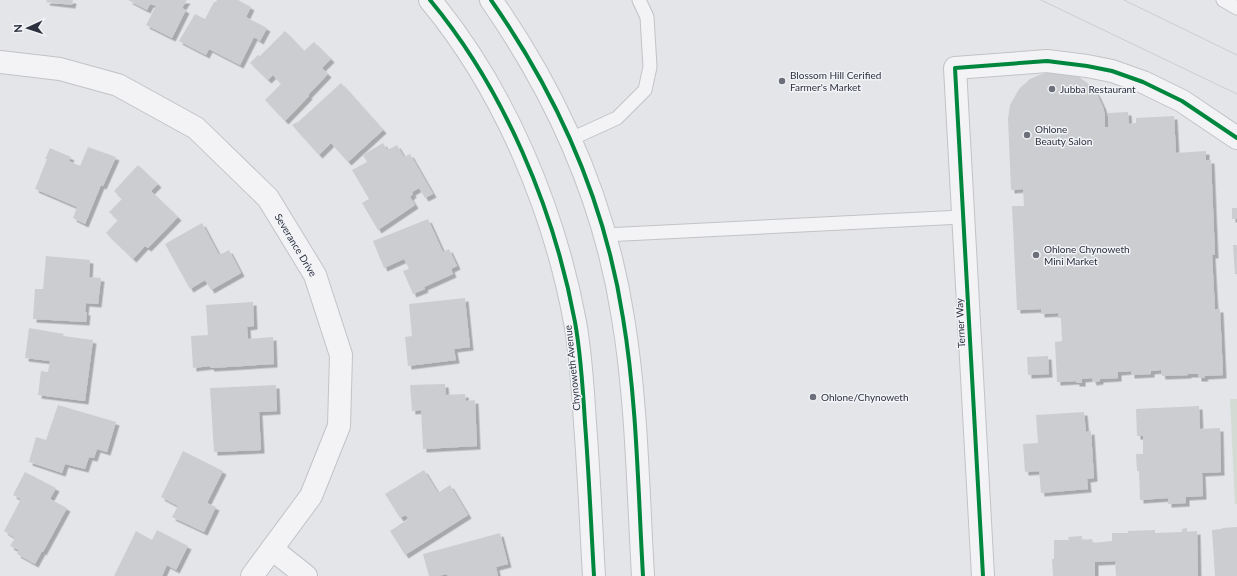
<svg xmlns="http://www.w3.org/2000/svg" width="1237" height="576" font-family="Lato,sans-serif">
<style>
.green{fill:#d3dbd4}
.building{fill:#cccdd0;filter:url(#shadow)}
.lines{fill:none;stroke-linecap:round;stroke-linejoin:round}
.lane-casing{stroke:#c2c3c6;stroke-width:15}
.street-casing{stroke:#c2c3c6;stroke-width:24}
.lane{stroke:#f3f3f5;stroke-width:13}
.street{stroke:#f3f3f5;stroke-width:22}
.tram{stroke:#cccdd0;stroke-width:1}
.cycleway-casing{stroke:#f2f3f7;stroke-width:6}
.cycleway{stroke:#00873e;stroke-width:4}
.poi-dot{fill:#6c6f7a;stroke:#f2f3f7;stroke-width:1.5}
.labels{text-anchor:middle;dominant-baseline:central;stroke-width:3;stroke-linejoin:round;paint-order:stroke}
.poi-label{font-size:10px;fill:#2c303f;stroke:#f2f3f7;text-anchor:start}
.street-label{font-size:10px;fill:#2c303f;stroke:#f2f3f7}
</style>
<defs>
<filter id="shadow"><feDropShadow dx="3.5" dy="3.5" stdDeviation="0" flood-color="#0004"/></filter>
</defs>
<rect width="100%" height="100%" fill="#e3e5e8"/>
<path class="green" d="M 1230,399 L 1237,399 L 1237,504 L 1235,504 Z"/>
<g class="building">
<path d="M 47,0 L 73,0 L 72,5 L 46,2 Z"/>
<path d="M 128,0 L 187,0 L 182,8 L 186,10 L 172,38 L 146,25 L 156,6 L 150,4 L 147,10 Z"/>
<path d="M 217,0 L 238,0 L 251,7 L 246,17 L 267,28 L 260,41 L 254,37 L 240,65 L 209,49 L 206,55 L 179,41 L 195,14 L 205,19 L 214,2 L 216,2 Z"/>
<path d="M 285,31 L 304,51 L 314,42 L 331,59 L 322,68 L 328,74 L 308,95 L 309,96 L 285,121 L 265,100 L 281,84 L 273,75 L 268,80 L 250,63 L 258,55 L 260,56 Z"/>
<path d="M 1050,72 L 1071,74 L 1079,77 L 1090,85 L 1097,94 L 1103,107 L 1105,115 L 1105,127 L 1108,127 L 1108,113 L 1128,112 L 1129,124 L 1136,123 L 1136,118 L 1174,116 L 1176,153 L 1206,151 L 1206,160 L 1211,160 L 1215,255 L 1212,255 L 1215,309 L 1220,309 L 1223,375 L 1204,376 L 1205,378 L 1198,378 L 1198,374 L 1188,374 L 1188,375 L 1162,376 L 1161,370 L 1151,371 L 1151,374 L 1131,375 L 1131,371 L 1118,372 L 1118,378 L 1100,379 L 1100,381 L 1093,382 L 1092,378 L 1082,379 L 1082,383 L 1076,383 L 1076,381 L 1057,382 L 1055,342 L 1062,341 L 1061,318 L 1058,318 L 1058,313 L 1041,314 L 1041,309 L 1017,310 L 1012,206 L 1024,206 L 1023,189 L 1011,190 L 1008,119 L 1010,105 L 1019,89 L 1030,79 L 1039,75 Z"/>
<path d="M 341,83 L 383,130 L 348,162 L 331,143 L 319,155 L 292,125 L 297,122 L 297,123 Z"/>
<path d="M 383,143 L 387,150 L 397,145 L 404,157 L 410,154 L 433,194 L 425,198 L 419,188 L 412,192 L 413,194 L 410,197 L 415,205 L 378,230 L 362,203 L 369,199 L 352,170 L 367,162 L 363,155 Z"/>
<path d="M 88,147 L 116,157 L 103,186 L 101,185 L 85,224 L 73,218 L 77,207 L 35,189 L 47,159 L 45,159 L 50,148 L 71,157 L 69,161 L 80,166 Z"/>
<path d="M 138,165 L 158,184 L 151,191 L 178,217 L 148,248 L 145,246 L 133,259 L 106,233 L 118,220 L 109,212 L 122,199 L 114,191 Z"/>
<rect x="1232" y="208" width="5" height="11"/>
<path d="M 428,219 L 443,252 L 449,249 L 457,266 L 451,269 L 453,274 L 424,287 L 425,289 L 413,294 L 403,271 L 409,269 L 404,259 L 384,268 L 373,241 Z"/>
<path d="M 202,223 L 219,255 L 229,250 L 241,273 L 211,290 L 205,280 L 190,289 L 165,244 Z"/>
<path d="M 1233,245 L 1237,245 L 1237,274 L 1235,274 Z"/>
<path d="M 46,256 L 90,260 L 89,277 L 101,278 L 98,304 L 86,303 L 85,312 L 87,312 L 86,322 L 33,319 L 35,289 L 43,289 Z"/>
<path d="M 465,298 L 470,347 L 454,349 L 456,360 L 408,366 L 405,337 L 412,336 L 409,304 Z"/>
<path d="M 253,302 L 254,326 L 247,327 L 248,339 L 273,337 L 274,364 L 211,368 L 210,366 L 193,368 L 191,336 L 208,335 L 206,305 Z"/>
<path d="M 29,328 L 64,334 L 63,336 L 93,340 L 85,401 L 38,395 L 41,371 L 48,372 L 50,361 L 25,358 Z"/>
<path d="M 1048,356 L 1049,374 L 1028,375 L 1027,357 Z"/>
<path d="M 445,384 L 446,395 L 465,394 L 466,401 L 475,400 L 477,446 L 423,449 L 421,410 L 412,411 L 410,385 Z"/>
<path d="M 276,385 L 277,411 L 259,412 L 261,450 L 214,452 L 210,388 Z"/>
<path d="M 58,405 L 116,422 L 107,452 L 97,449 L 94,458 L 89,457 L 85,469 L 65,464 L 62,473 L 29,462 L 36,437 L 46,440 Z"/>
<path d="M 1199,406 L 1200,429 L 1220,428 L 1221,472 L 1202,473 L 1203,496 L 1186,497 L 1186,503 L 1168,504 L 1168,498 L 1140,500 L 1139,471 L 1137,471 L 1136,454 L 1143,454 L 1143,436 L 1137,436 L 1136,409 Z"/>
<path d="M 1084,412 L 1086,432 L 1091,431 L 1094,478 L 1087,479 L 1088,489 L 1041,493 L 1039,471 L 1025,472 L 1023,444 L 1038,443 L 1036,415 Z"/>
<path d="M 183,451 L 223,471 L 207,503 L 216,507 L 204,532 L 172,517 L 178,506 L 161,497 Z"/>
<path d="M 424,470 L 438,493 L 450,485 L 468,515 L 405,555 L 390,531 L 408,519 L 406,515 L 400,518 L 385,494 Z"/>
<path d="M 25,472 L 56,488 L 50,499 L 67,508 L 43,552 L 42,551 L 35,564 L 17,554 L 19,550 L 10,546 L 15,538 L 4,531 L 21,499 L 13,495 Z"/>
<path d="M 1237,527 L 1237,576 L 1215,576 L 1212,530 L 1222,529 L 1222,528 Z"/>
<path d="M 1187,528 L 1187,532 L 1197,531 L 1198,576 L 1116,576 L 1115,561 L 1095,562 L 1095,576 L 1053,576 L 1052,559 L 1054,559 L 1054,540 L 1069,540 L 1068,537 L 1082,536 L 1082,540 L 1092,539 L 1093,543 L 1112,541 L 1112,533 L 1128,533 L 1128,531 L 1155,530 L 1155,533 L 1182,532 L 1182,529 Z"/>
<path d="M 157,530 L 188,546 L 176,570 L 167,565 L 162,576 L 114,576 L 136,531 L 152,540 Z"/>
<path d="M 500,533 L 508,564 L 496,567 L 498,576 L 448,576 L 447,574 L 438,576 L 429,576 L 423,554 Z"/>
</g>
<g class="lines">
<g class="lane-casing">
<g id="lane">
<path d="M 1223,0 L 1237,8"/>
<path d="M 571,139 L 617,118 L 645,90 L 650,67 L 647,17 L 639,0"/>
<path d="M 605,235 L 962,217"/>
</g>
</g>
<g class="street-casing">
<g id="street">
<path d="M 430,0 C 504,89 554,209 575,322 C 581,355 583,389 585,423 C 589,474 591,525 594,576"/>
<path d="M 491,0 C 558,96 605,202 623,318 C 637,402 638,491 643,576"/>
<path d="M 0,62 L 60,69 L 118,85 L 196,128 L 268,198 L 315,275 L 341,355 L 339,426 L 311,496 L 252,576"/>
<path d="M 272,549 L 306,576"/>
<path d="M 983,576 L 955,68 L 1047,61 L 1087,66 L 1112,71 L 1143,82 L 1182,101 L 1237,138"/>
</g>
</g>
<use href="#lane" class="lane"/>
<use href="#street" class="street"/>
<g class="tram">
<path d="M 1041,0 L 1237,94"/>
<path d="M 1124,0 L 1237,55"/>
</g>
<g class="cycleway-casing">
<g id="cycleway">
<path d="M 430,0 C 504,89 554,209 575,322 C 581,355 583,389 585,423 C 589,474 591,525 594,576"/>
<path d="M 491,0 C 558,96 605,202 623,318 C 637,402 638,491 643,576"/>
<path d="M 983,576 L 955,68 L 1047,61 L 1087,66 L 1112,71 L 1143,82 L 1182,101 L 1237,138"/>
</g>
</g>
<use href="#cycleway" class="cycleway"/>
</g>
<g class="poi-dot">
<circle cx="782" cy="81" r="4"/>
<circle cx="1052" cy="89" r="4"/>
<circle cx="1027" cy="135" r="4"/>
<circle cx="1036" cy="255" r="4"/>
<circle cx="813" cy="397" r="4"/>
</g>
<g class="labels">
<g class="poi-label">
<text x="790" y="75">Blossom Hill Cerified<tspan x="790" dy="12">Farmer's Market</tspan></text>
<text x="1060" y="89">Jubba Restaurant</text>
<text x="1035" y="129">Ohlone<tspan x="1035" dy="12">Beauty Salon</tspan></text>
<text x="1044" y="249">Ohlone Chynoweth<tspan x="1044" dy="12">Mini Market</tspan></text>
<text x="821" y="397">Ohlone/Chynoweth</text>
</g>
<g class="street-label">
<text transform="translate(296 245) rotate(59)">Severance Drive</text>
<text transform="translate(960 323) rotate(-93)">Terner Way</text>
<text transform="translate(572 368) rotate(-96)">Chynoweth Avenue</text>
</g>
</g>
<g transform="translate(28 28) rotate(267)" stroke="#f2f3f7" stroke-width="3" paint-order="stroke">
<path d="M0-3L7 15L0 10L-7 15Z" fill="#2c303f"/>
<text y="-6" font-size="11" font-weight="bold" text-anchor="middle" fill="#2c303f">N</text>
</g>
</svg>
